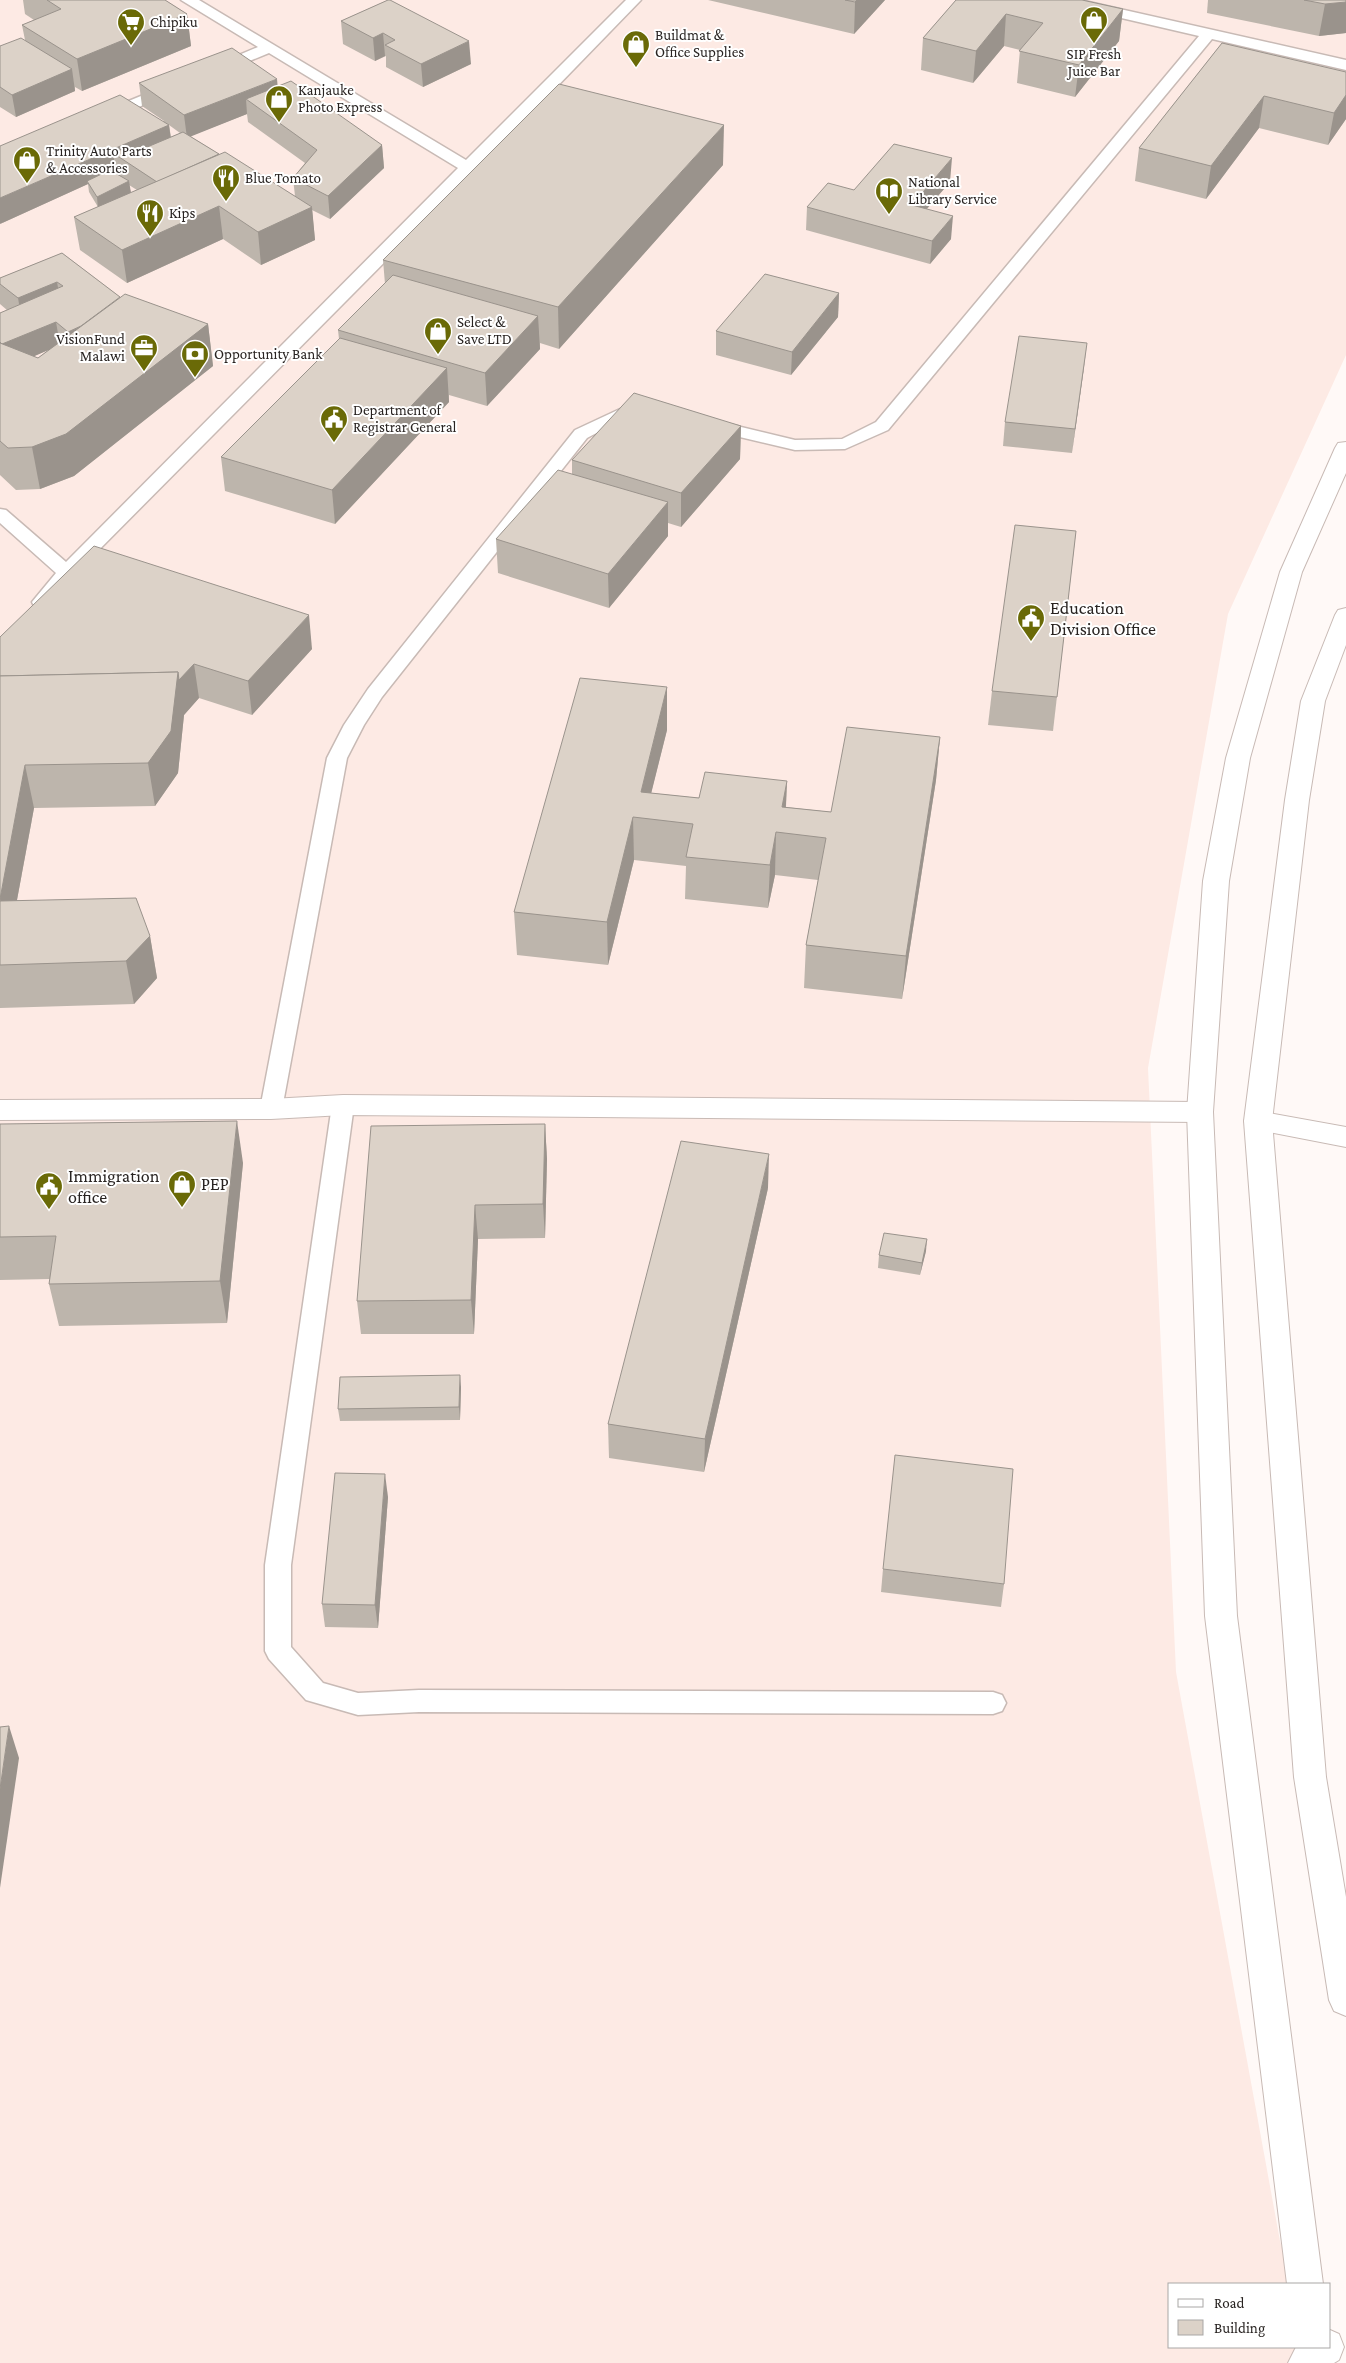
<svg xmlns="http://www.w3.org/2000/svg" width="1346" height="2363" font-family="'Crimson Pro',serif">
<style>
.built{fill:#fdeae4}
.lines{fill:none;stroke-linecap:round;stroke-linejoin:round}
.lane-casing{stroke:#c8bab5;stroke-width:3}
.street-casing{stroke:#c8bab5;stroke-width:2}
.highway-casing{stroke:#c8bab5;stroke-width:2}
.lane{fill:#fff;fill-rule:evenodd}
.street{fill:#fff;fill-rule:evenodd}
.highway{fill:#fff;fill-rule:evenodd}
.wall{fill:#bdb5ac;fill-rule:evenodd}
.shaded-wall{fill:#9a938c}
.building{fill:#dcd2c8;stroke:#9a938c}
.labels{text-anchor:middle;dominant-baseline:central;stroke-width:4;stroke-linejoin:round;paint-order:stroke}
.far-poi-label{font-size:15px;fill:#282321;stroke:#fff;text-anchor:start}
.poi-label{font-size:18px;fill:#282321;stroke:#fff;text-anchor:start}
</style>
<rect width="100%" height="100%" fill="#fff9f7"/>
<path class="built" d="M 0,0 L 1346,0 L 1346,355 L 1228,614 L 1148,1068 L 1176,1672 L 1280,2241 L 1294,2284 L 1170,2284 L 1170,2347 L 1315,2347 L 1320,2363 L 0,2363 Z"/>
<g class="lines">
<g class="lane-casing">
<g id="lane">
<path d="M 181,0 L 199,0 L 466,160 L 626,0 L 641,0 L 475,171 L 73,576 C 63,588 52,610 34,606 L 32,602 L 56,573 L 0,523 L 0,509 L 6,510 L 66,562 L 458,168 L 269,53 L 223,72 L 213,72 L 210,69 L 213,66 L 258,47 Z"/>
<path d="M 1054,0 L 1080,0 L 1346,60 L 1346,70 L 1212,39 L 888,430 L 845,449 L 795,450 L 706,429 L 703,425 L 706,421 L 712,420 L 795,440 L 842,439 L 876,422 L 1199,36 L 1061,4 Z"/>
<path d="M 170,84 L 175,86 L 178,89 L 175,92 L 112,118 L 102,118 L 99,115 L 102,112 Z"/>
<path d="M 620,409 L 644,410 L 647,414 L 644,418 L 623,419 L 587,438 L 382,697 L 364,725 L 347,758 L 282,1109 L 279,1115 L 271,1117 L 263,1115 L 260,1109 L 327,758 L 344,725 L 368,689 L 575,430 Z"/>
<path d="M 343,1097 L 351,1099 L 354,1105 L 291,1565 L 291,1647 L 323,1683 L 358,1693 L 419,1690 L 993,1692 L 1002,1695 L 1006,1703 L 1002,1711 L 993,1714 L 419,1712 L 358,1715 L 306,1700 L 269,1659 L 265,1651 L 265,1565 L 332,1105 L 335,1099 Z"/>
</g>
</g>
<g class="street-casing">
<g id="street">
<path d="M 343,1095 L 1200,1102 L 1210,1105 L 1213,1112 L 1210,1119 L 1200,1122 L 343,1115 L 271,1119 L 0,1120 L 0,1100 L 271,1099 Z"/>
<path d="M 1258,1111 L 1346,1127 L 1346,1147 L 1248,1128 L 1244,1121 L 1248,1114 Z"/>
</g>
</g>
<g class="highway-casing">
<g id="highway">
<path d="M 1346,442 L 1346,473 L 1302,572 L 1250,758 L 1229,881 L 1213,1112 L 1237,1616 L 1323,2284 L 1287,2284 L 1205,1616 L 1187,1112 L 1203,881 L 1226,758 L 1280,572 L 1335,448 L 1338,443 Z"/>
<path d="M 1346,608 L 1346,645 L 1325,701 L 1309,800 L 1272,1121 L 1326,1777 L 1346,1897 L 1346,2016 L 1334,2011 L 1329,2000 L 1294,1777 L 1244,1121 L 1285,800 L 1301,701 L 1335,615 L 1338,610 Z"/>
<path d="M 1330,2330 L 1339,2334 L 1344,2347 L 1339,2360 L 1334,2363 L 1288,2363 L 1296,2347 L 1330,2347 Z"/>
</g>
</g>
<use href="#lane" class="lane"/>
<use href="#street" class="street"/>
<use href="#highway" class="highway"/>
</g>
<g class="wall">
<path d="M 23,0 L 165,0 L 187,14 L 191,46 L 82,91 L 75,87 L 75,91 L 16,117 L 0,107 L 0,46 L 25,40 L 22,25 L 34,20 L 25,14 Z"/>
<path d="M 388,0 L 471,64 L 423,87 L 386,67 L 386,56 L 375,61 L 343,44 L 341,21 Z"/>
<path d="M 708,0 L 885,0 L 854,34 Z"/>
<path d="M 956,0 L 1123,9 L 1119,41 L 1075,97 L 1017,83 L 1020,50 L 1004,46 L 973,83 L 921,70 L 923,38 Z"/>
<path d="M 1208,0 L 1346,0 L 1346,33 L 1319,36 L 1207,13 Z"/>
<path d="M 1222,43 L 1346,72 L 1346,119 L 1328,145 L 1259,128 L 1206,199 L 1135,181 L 1139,148 Z"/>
<path d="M 139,83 L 277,87 L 382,145 L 384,168 L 330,219 L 312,210 L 315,240 L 261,265 L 223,239 L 127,283 L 80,250 L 74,217 L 98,207 L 89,192 L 88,184 L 0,224 L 164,121 L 142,106 ZM 247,114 L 248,122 L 305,163 L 293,178 L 295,196 L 219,154 L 190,136 ZM 169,125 L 180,133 L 171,137 ZM 129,185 L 137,190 L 131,193 Z"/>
<path d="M 723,165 L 559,349 L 540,343 L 540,349 L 487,406 L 449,395 L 449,402 L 335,524 L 225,491 L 221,457 L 339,339 L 338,330 L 385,284 L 383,260 Z"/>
<path d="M 950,182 L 927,209 L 951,239 L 930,264 L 806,230 L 807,207 L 854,190 Z"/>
<path d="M 62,253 L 120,297 L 208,324 L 213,366 L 74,476 L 40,489 L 16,490 L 0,475 L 0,313 L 7,310 L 0,304 L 0,278 ZM 48,350 L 38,358 L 34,356 Z"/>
<path d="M 839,293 L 838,317 L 791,375 L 716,355 L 716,331 Z"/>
<path d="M 1084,367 L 1072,453 L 1003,446 L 1005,422 Z"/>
<path d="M 741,426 L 740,459 L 681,527 L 668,523 L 668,536 L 609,608 L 498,573 L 496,539 L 572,474 L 572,460 Z"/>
<path d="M 1076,531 L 1053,731 L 988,725 L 992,691 Z"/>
<path d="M 0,637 L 312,649 L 252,715 L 199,698 L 184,715 L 178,773 L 155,806 L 34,808 L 17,900 L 150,936 L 157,978 L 134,1004 L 0,1008 Z"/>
<path d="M 667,687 L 667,730 L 651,793 L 699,798 L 787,781 L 786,807 L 831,812 L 940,737 L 936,780 L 902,999 L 804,988 L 806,945 L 818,880 L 775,875 L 768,908 L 685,899 L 686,866 L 634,860 L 608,965 L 517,955 L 514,912 Z"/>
<path d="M 0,1124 L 243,1163 L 227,1323 L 59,1326 L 49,1284 L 50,1279 L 0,1280 Z"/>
<path d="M 545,1124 L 547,1159 L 545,1238 L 478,1239 L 474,1334 L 361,1334 L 357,1301 Z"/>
<path d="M 768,1188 L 704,1472 L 609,1458 L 608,1424 Z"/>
<path d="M 926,1251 L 920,1275 L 878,1268 L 879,1255 Z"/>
<path d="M 461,1387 L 460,1420 L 340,1421 L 338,1409 Z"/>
<path d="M 388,1497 L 378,1628 L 325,1627 L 322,1604 Z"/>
<path d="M 883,1569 L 1004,1584 L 1001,1607 L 881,1592 Z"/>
</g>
<g class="shaded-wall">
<path d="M 857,0 L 885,0 L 854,34 L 855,2 Z"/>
<path d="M 1346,2 L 1346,33 L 1319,36 L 1325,4 Z"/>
<path d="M 1123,9 L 1119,41 L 1075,97 L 1079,65 Z"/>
<path d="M 187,14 L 191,46 L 82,91 L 77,59 Z"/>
<path d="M 1006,14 L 1004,46 L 973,83 L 976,51 Z"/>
<path d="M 383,33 L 385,56 L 375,61 L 373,38 Z"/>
<path d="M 469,41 L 471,64 L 423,87 L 421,64 Z"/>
<path d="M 72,69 L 75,91 L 16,117 L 12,95 Z"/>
<path d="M 277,79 L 279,101 L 246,99 L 247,114 L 187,138 L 184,115 Z"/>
<path d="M 1346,95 L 1346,119 L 1328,145 L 1334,113 Z"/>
<path d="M 1264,96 L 1259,128 L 1206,199 L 1211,166 Z"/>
<path d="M 169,125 L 172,148 L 113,153 L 116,172 L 89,184 L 87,181 L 88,184 L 0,224 L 0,198 Z"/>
<path d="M 724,125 L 723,165 L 559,349 L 558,307 Z"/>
<path d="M 382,145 L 384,168 L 330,219 L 328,196 Z"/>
<path d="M 952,158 L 950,182 L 910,228 L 912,205 Z"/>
<path d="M 129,181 L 131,193 L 98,209 L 97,197 Z"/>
<path d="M 219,206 L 223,239 L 127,283 L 122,250 Z"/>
<path d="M 312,207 L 315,240 L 261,265 L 258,232 Z"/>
<path d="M 953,216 L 951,239 L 930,264 L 932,241 Z"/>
<path d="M 57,282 L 61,305 L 22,321 L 18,298 Z"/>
<path d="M 839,293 L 838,317 L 791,375 L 792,352 Z"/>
<path d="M 131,305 L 72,355 L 68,332 Z"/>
<path d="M 538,316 L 540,349 L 487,406 L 485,373 Z"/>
<path d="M 56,322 L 60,345 L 7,368 L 2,344 Z"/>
<path d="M 208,324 L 213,366 L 74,476 L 40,489 L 32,447 Z"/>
<path d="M 1087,343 L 1084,367 L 1072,453 L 1075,429 Z"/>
<path d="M 447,368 L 449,402 L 335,524 L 332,490 Z"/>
<path d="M 741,426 L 740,459 L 681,527 L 681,493 Z"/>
<path d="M 668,502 L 668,536 L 609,608 L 608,574 Z"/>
<path d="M 309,615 L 312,649 L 252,715 L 248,681 Z"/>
<path d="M 194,664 L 199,698 L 184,715 L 178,773 L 155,806 L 148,763 L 178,672 Z"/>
<path d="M 667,687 L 667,730 L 645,818 L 641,792 Z"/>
<path d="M 940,737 L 936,780 L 902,999 L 906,956 Z"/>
<path d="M 25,765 L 34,808 L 9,943 L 0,899 Z"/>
<path d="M 787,781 L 785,824 L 782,807 Z"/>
<path d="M 633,817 L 634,860 L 608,965 L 607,922 Z"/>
<path d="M 776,832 L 775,875 L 768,908 L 770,865 Z"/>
<path d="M 150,936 L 157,978 L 134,1004 L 126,961 Z"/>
<path d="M 237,1121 L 243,1163 L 227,1323 L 220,1281 Z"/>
<path d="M 545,1124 L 547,1159 L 545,1238 L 543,1204 Z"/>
<path d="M 769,1154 L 768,1188 L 704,1472 L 705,1439 Z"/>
<path d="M 475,1205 L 478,1239 L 474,1334 L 471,1300 Z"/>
<path d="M 927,1239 L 926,1251 L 920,1275 L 922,1263 Z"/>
<path d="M 460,1375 L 461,1387 L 460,1420 L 459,1407 Z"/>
<path d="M 385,1474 L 388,1497 L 378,1628 L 375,1605 Z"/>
<path d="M 9,1726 L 19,1758 L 0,1888 L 0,1789 Z"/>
</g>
<g class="building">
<path d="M 47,0 L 165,0 L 187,14 L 77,59 L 22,25 L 61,9 Z"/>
<path d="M 388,0 L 390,0 L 469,41 L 421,64 L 385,45 L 395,40 L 383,33 L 373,38 L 341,21 Z"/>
<path d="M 845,0 L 857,0 L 855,2 Z"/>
<path d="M 956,0 L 1082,0 L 1123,9 L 1079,65 L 1019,51 L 1043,23 L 1006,14 L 976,51 L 923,38 Z"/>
<path d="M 1304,0 L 1346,0 L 1346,2 L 1325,4 Z"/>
<path d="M 21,38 L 72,69 L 12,95 L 0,87 L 0,46 Z"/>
<path d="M 1222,43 L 1346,72 L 1346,95 L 1334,113 L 1264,96 L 1211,166 L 1139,148 Z"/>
<path d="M 232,48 L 277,79 L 184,115 L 139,83 Z"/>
<path d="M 291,81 L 382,145 L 328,196 L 293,178 L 317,150 L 246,99 Z"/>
<path d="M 559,84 L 724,125 L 558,307 L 383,260 Z"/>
<path d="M 120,95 L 169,125 L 0,198 L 0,146 Z"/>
<path d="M 183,132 L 219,154 L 157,182 L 113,153 L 125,148 L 140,150 Z"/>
<path d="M 894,144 L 952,158 L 912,205 L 953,216 L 932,241 L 807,207 L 828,183 L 854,190 Z"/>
<path d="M 225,152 L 312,207 L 258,232 L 219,206 L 122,250 L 74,217 Z"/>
<path d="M 110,170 L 129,181 L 97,197 L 87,181 Z"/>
<path d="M 62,253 L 120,297 L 81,326 L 68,332 L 56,322 L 2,344 L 0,342 L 0,313 L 63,286 L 57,282 L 18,298 L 0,284 L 0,278 Z"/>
<path d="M 765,274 L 839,293 L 792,352 L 716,331 Z"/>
<path d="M 393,275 L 538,316 L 485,373 L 338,330 Z"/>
<path d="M 125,294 L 208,324 L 66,434 L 32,447 L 8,448 L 0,441 L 0,343 L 38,358 Z"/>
<path d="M 1019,336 L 1087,343 L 1075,429 L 1005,422 Z"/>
<path d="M 340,338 L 447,368 L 332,490 L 221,457 Z"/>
<path d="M 634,393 L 741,426 L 681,493 L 572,460 Z"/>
<path d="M 558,470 L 668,502 L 608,574 L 496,539 Z"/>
<path d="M 1015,525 L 1076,531 L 1057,697 L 992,691 Z"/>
<path d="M 94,546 L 309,615 L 248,681 L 194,664 L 179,680 L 178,672 L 0,676 L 0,637 Z"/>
<path d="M 178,672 L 171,731 L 148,763 L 25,765 L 0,899 L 0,676 Z"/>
<path d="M 580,678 L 667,687 L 641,792 L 699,798 L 705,772 L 787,781 L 782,807 L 831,812 L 847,727 L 940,737 L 906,956 L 806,945 L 826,838 L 776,832 L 770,865 L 686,857 L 693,824 L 633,817 L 607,922 L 514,912 Z"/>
<path d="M 136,898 L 150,936 L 126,961 L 0,965 L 0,901 Z"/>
<path d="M 237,1121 L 220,1281 L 49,1284 L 56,1236 L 0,1237 L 0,1124 Z"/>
<path d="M 545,1124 L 543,1204 L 475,1205 L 471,1300 L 357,1301 L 371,1126 Z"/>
<path d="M 681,1141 L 769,1154 L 705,1439 L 608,1424 Z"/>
<path d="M 884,1233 L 927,1239 L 922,1263 L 879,1255 Z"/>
<path d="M 460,1375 L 459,1407 L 338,1409 L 340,1377 Z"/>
<path d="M 895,1455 L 1013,1469 L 1004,1584 L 883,1569 Z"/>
<path d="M 335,1473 L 385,1474 L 375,1605 L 322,1604 Z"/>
<path d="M 9,1726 L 0,1789 L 0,1727 Z"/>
</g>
<defs>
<g id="shop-pin" transform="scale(1.4375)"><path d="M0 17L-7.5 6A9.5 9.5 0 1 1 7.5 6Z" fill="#6a6a07" stroke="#fff"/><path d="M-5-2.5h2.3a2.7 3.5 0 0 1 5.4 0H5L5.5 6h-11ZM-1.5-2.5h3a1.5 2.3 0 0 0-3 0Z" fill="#fff"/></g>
<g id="supermarket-pin" transform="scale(1.4375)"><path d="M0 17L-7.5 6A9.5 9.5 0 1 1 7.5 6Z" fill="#6a6a07" stroke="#fff"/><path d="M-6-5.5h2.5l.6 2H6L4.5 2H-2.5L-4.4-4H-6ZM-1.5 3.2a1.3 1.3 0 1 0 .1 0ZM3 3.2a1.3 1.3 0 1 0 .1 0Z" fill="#fff"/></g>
<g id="restaurant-pin" transform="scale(1.4375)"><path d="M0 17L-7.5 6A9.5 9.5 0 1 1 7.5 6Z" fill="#6a6a07" stroke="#fff"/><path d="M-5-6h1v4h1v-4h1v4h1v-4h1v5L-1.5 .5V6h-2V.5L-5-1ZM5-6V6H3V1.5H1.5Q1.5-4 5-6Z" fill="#fff"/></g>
<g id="library-pin" transform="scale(1.4375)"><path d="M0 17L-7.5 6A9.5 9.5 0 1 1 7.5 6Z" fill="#6a6a07" stroke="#fff"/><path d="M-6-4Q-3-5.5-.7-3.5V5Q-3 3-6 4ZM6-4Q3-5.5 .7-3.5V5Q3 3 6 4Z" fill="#fff"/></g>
<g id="office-pin" transform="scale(1.4375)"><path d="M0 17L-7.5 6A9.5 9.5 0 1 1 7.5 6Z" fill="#6a6a07" stroke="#fff"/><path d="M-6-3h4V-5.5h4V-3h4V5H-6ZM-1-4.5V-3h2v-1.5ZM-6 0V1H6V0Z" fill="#fff"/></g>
<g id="bank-pin" transform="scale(1.4375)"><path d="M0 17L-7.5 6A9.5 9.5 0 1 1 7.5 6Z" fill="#6a6a07" stroke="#fff"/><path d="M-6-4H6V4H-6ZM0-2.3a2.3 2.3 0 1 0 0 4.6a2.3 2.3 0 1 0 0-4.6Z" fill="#fff"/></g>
<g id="civic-pin" transform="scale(1.4375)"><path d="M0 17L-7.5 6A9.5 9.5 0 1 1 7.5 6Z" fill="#6a6a07" stroke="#fff"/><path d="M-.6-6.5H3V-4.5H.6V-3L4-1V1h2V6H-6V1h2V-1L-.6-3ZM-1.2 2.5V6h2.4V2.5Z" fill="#fff"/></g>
</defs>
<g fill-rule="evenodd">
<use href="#shop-pin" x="1094" y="20"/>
<use href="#supermarket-pin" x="131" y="22"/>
<use href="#shop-pin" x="636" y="44"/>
<use href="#shop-pin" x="279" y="99"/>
<use href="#shop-pin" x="27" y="160"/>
<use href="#restaurant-pin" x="226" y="178"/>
<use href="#library-pin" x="889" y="191"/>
<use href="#restaurant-pin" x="150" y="213"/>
<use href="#shop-pin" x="438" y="331"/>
<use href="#office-pin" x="144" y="348"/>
<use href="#bank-pin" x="195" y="354"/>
<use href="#civic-pin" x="334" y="419"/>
<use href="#civic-pin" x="1031" y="618"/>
<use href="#shop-pin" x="182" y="1184"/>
<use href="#civic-pin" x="49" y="1186"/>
</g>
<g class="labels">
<g class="far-poi-label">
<text x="150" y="22">Chipiku</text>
<text x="655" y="35">Buildmat &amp;<tspan x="655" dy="17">Office Supplies</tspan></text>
<text x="1094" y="54" text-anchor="middle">SIP Fresh<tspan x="1094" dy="17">Juice Bar</tspan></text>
<text x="298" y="90">Kanjauke<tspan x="298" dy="17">Photo Express</tspan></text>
<text x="46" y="151">Trinity Auto Parts<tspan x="46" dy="17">&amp; Accessories</tspan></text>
<text x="245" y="178">Blue Tomato</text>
<text x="908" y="182">National<tspan x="908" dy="17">Library Service</tspan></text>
<text x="169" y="213">Kips</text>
<text x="457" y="322">Select &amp;<tspan x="457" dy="17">Save LTD</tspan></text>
<text x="125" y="339" text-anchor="end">VisionFund<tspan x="125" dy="17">Malawi</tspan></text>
<text x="214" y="354">Opportunity Bank</text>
<text x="353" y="410">Department of<tspan x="353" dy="17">Registrar General</tspan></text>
</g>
<g class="poi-label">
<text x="1050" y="608">Education<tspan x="1050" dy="21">Division Office</tspan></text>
<text x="68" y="1176">Immigration<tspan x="68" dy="21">office</tspan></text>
<text x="201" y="1184">PEP</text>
</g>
</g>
<rect x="1168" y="2283" width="162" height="65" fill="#ffffff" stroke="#a9a7a6"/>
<rect x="1178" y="2299" width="25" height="8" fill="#ffffff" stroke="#a9a7a6"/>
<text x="1214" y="2308" font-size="15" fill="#282321">Road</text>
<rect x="1178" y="2320" width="25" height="15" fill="#dcd2c8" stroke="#a9a7a6"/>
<text x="1214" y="2333" font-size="15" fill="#282321">Building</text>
</svg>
